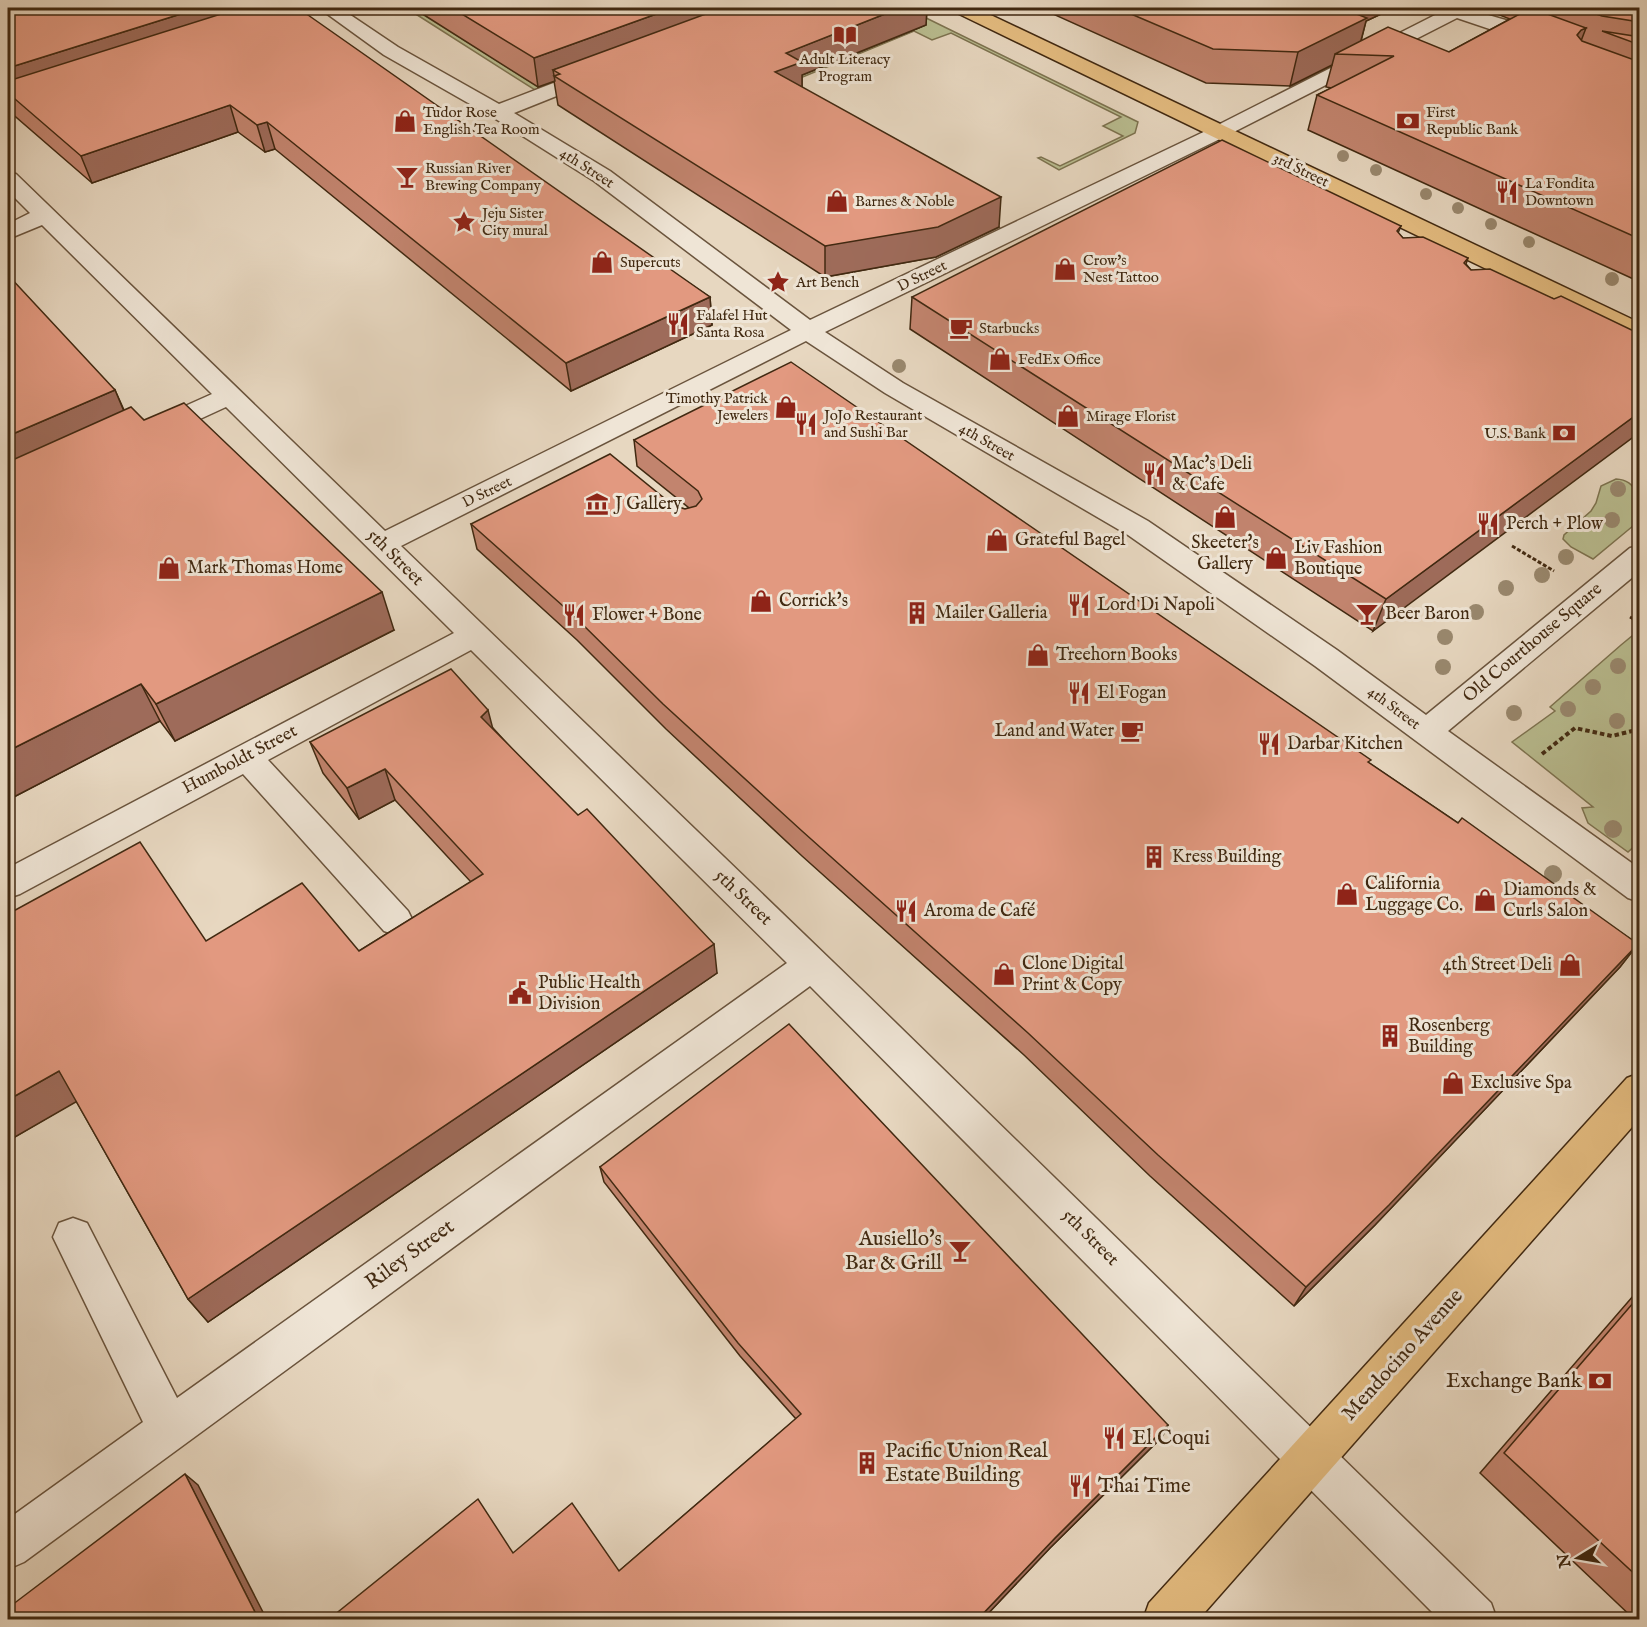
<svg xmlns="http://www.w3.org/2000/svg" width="1647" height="1627" font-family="'IM FELL English',serif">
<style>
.green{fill:#b9bd90;stroke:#7d7350;stroke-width:1.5}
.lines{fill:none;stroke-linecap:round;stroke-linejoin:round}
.minor-casing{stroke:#6a543d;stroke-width:3}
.major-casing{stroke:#412911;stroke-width:3}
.path-far1{stroke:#412911;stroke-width:3;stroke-dasharray:4 2;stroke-linecap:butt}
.path{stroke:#412911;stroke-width:4;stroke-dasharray:4.5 3;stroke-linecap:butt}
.minor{fill:#efe5d6;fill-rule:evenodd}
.major{fill:#e4bc80;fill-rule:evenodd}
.tree{fill:#99886e}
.wall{fill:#c2846e;stroke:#412911;stroke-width:1.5}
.shaded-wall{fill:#9e6b5a;stroke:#412911;stroke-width:1.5}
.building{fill:#e29980;stroke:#412911;stroke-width:1.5}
.labels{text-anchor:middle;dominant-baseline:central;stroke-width:6;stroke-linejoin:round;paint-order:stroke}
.far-poi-label{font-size:15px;fill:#412911;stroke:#efe5d6;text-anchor:start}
.far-street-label{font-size:15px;fill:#412911;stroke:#efe5d6}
.poi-label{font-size:18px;fill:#412911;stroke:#efe5d6;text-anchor:start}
.street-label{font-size:18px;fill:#412911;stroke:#efe5d6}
.near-poi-label{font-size:21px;fill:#412911;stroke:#efe5d6;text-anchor:start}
.near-street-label{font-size:21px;fill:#412911;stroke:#efe5d6}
</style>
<rect width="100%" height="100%" fill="#e7d7c0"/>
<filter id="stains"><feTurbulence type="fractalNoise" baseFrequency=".00333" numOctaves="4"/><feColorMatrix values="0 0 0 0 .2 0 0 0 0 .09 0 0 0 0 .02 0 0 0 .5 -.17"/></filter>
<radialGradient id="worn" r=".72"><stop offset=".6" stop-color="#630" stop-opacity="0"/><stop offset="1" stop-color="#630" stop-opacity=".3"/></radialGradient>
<g class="green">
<path d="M 416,10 L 540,88 L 535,90 L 411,11 Z"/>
<path d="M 916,13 L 1138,122 L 1135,133 L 1059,170 L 1038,158 L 1041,157 L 1060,166 L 1123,136 L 1103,126 L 1121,117 L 951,33 L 932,40 L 914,31 L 788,83 L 808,69 L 812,71 L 921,27 Z"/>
<path d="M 1616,479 C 1639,480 1640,502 1639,521 L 1593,559 L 1571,547 L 1563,539 L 1564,535 L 1591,511 L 1596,503 L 1601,486 Z"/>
<path d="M 1639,635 L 1639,845 L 1638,843 L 1628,852 L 1588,823 L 1582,808 L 1593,807 L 1512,742 L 1555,711 L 1550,707 L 1621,645 L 1632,636 Z"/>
</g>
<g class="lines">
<g class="minor-casing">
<path id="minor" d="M 319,8 L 340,8 L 398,47 L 499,104 L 590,69 L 604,69 L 607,73 L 604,77 L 514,113 L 610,171 L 810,320 L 1214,127 L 1439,13 L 1433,8 L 1472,8 L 1471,10 L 1509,21 L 1547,36 L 1550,40 L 1547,44 L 1540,46 L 1457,18 L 1228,135 L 825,332 L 903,383 L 1148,521 L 1337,650 L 1426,715 L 1630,548 L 1640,546 L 1640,571 L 1448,731 L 1640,869 L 1640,902 L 1628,898 L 1315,666 L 1128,535 L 885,393 L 806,341 L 401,546 L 860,988 L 1491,1603 L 1497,1620 L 1440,1620 L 810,986 L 24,1562 L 8,1569 L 8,1519 L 143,1422 L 53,1237 L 59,1223 L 73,1218 L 87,1223 L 177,1398 L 787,963 L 471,650 L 268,760 L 408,911 L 413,921 L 408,931 L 396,935 L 384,931 L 243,774 L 20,894 L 8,898 L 8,868 L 454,633 L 226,407 L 163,436 L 154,438 L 145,436 L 141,430 L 145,424 L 212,394 L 42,225 L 8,239 L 8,224 L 30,213 L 8,191 L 8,173 L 16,174 L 385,531 L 791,330 L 594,181 L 491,116 L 384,55 Z"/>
</g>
<g class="major-casing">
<g id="major">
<path d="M 953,8 L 976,8 L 1640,323 L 1640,339 L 1503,277 L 955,12 Z"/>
<path d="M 1640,1073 L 1640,1118 L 1198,1620 L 1143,1620 L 1149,1603 L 1627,1078 Z"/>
</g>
</g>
<g class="path-far1">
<path d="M 1522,520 L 1535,528"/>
<path d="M 1512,546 L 1554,571"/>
<path d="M 1630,617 L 1640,623"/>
</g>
<path class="path" d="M 1542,754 L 1575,728 L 1612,736 L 1640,729"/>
<use href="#minor" class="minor"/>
<use href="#major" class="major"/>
</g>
<g class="tree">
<circle cx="1343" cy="156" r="6"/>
<circle cx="1376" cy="170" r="6"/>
<circle cx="1426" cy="194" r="6"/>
<circle cx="1458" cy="208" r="6"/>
<circle cx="1491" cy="224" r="6"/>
<circle cx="1529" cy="242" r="6"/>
<circle cx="1612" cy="279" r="7"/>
<circle cx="899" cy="366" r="7"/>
<circle cx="1618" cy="489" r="8"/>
<circle cx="1612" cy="520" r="8"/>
<circle cx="1566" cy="557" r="8"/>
<circle cx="1542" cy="575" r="8"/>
<circle cx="1506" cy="588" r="8"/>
<circle cx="1476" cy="612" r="8"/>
<circle cx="1445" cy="637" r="8"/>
<circle cx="1618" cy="666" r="8"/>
<circle cx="1443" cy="667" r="8"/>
<circle cx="1593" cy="687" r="8"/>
<circle cx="1568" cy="709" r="8"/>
<circle cx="1514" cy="713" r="8"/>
<circle cx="1617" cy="721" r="8"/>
<circle cx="1613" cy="829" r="9"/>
<circle cx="1553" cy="874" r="9"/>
</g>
<g class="wall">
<path d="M 8,8 L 281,13 L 710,297 L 712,325 L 571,391 L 275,149 L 265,152 L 238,132 L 92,183 L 9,111 L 8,108 Z"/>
<path d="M 413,8 L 927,8 L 926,25 L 802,75 L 802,87 L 999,227 L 936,257 L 825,277 L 558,105 L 554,81 L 538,87 Z"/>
<path d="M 1045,8 L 1394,8 L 1366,21 L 1361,41 L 1449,52 L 1510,19 L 1482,8 L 1640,8 L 1640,282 L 1308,130 L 1317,95 L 1332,88 L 1326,87 L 1332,65 L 1290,86 L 1206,83 L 1044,10 Z"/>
<path d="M 1401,226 L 1398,233 L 1403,238 L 1468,258 L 1466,264 L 1471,270 L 1554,299 L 1373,631 L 910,329 L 912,297 Z"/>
<path d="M 115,390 L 124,410 L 144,420 L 394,630 L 175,741 L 160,721 L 8,800 Z"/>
<path d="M 634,440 L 1369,763 L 1638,944 L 1620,967 L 1375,1225 L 1294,1306 L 1150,1176 L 1024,1055 L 802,856 L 666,729 L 577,640 L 477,549 L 471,524 L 674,506 L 685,509 L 689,508 L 637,466 Z"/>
<path d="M 493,728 L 717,973 L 208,1322 L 188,1299 L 76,1101 L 8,1141 L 8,914 L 206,941 L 359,951 L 471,882 L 395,800 L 359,819 L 323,773 L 310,742 Z"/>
<path d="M 600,1167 L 1168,1425 L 1162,1437 L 1050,1548 L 982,1620 L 328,1620 L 513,1553 L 619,1571 L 796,1419 L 740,1356 L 604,1182 Z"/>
<path d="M 1640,1288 L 1640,1620 L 1635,1620 L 1480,1473 Z"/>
</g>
<g class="shaded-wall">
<path d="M 200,8 L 254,8 L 8,93 L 8,68 Z"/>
<path d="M 673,8 L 752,8 L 553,70 L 555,81 L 538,87 L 534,58 Z"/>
<path d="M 900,8 L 927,8 L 926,25 L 802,75 L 802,91 L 775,72 L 786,53 Z"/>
<path d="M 1336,8 L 1394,8 L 1366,21 L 1358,52 L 1335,54 L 1332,65 L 1290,86 L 1298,52 Z"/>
<path d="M 1586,28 L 1573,62 L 1577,35 L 1581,30 Z"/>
<path d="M 230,105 L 238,132 L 92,183 L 81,156 Z"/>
<path d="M 267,122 L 275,149 L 265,152 L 257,125 Z"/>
<path d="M 1001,197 L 999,227 L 936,257 L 825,277 L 825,246 Z"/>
<path d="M 710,297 L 712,325 L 571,391 L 566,363 Z"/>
<path d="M 115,390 L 131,428 L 8,483 L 8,436 Z"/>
<path d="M 1640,412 L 1640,432 L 1373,631 L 1386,599 Z"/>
<path d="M 382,592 L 394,630 L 175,741 L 156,704 Z"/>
<path d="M 141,684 L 160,721 L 8,800 L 8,751 Z"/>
<path d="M 488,710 L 496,741 L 481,717 Z"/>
<path d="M 385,769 L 395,800 L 359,819 L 347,788 Z"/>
<path d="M 714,944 L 717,973 L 208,1322 L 188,1299 Z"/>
<path d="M 1638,944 L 1620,967 L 1375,1225 L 1294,1306 L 1306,1287 Z"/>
<path d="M 59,1071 L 81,1099 L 8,1141 L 8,1100 Z"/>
<path d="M 1168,1425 L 1162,1437 L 1050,1548 L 982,1620 L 977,1620 L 1055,1538 Z"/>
<path d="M 185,1474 L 198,1485 L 267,1620 L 259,1620 Z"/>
</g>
<g class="building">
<path d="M 8,8 L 200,8 L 8,68 Z"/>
<path d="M 240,8 L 274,8 L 281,13 L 298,8 L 710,297 L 566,363 L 267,122 L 257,125 L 230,105 L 81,156 L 8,93 L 8,81 Z"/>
<path d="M 452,8 L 673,8 L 534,58 Z"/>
<path d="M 722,8 L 900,8 L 786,53 L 802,62 L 775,72 L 1001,197 L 938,227 L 825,246 L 554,76 L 560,74 L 553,70 Z"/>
<path d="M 1117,8 L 1341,8 L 1367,18 L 1298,52 L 1213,49 Z"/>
<path d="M 1531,8 L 1586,28 L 1581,30 L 1577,35 L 1582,41 L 1640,62 L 1640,239 L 1317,95 L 1394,56 L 1335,54 L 1388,27 L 1449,52 Z"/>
<path d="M 1579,8 L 1640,8 L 1640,22 L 1602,16 Z"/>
<path d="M 1602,31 L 1640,37 L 1640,45 Z"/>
<path d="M 1222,140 L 1401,226 L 1397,231 L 1403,238 L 1423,237 L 1468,258 L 1464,263 L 1471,270 L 1490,269 L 1554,299 L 1561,296 L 1640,334 L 1640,412 L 1386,599 L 912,297 Z"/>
<path d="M 8,275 L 115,390 L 8,436 Z"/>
<path d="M 791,362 L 1371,760 L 1368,762 L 1458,823 L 1462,818 L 1638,944 L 1389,1205 L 1306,1287 L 1158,1155 L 1028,1033 L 802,831 L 663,704 L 572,614 L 471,524 L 610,454 L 674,506 L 685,509 L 696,506 L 702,499 L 698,491 L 634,440 Z"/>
<path d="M 184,403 L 382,592 L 156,704 L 141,684 L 8,751 L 8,462 L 131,407 L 144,420 Z"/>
<path d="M 451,669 L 488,710 L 481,717 L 578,815 L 587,809 L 714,944 L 188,1299 L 59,1071 L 8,1100 L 8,914 L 140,842 L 206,941 L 302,883 L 359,951 L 483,874 L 385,769 L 347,788 L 310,742 Z"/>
<path d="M 789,1024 L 1168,1425 L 1055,1538 L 977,1620 L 328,1620 L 478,1499 L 513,1553 L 572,1503 L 619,1571 L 801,1414 L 738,1343 L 600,1167 Z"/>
<path d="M 1640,1295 L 1640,1579 L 1504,1453 Z"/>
<path d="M 185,1474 L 259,1620 L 8,1620 L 8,1608 Z"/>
</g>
<defs>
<g id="library-bare" transform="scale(1.8)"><path d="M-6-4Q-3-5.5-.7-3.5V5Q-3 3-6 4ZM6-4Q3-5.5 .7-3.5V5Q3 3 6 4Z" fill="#8f2418" stroke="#efe5d6" stroke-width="2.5" paint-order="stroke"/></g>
<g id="shop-bare" transform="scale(1.8)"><path d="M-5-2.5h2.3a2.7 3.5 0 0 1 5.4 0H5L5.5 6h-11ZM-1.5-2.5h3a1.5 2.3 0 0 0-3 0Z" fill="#8f2418" stroke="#efe5d6" stroke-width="2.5" paint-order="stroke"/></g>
<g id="bank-bare" transform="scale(1.8)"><path d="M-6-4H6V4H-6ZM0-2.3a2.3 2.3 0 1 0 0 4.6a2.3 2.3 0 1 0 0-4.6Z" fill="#8f2418" stroke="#efe5d6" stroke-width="2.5" paint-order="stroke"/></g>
<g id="bar-bare" transform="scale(1.8)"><path d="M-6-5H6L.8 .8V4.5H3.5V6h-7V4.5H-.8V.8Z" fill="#8f2418" stroke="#efe5d6" stroke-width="2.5" paint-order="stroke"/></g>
<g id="restaurant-bare" transform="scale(1.8)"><path d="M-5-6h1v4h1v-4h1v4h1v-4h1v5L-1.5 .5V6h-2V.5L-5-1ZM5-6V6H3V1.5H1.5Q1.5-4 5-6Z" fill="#8f2418" stroke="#efe5d6" stroke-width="2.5" paint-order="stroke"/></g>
<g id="sight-bare" transform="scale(1.8)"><path d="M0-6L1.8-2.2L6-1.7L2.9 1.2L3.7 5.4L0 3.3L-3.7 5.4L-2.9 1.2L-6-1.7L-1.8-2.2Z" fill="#8f2418" stroke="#efe5d6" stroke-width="2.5" paint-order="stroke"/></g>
<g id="cafe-bare" transform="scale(1.8)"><path d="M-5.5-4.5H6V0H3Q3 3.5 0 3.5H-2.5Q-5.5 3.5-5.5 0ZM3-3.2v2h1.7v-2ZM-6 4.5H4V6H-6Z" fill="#8f2418" stroke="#efe5d6" stroke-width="2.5" paint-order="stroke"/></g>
<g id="museum-bare" transform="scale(1.8)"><path d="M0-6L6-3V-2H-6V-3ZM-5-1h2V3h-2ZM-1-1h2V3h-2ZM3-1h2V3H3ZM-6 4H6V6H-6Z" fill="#8f2418" stroke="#efe5d6" stroke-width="2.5" paint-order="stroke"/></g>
<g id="building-bare" transform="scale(1.8)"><path d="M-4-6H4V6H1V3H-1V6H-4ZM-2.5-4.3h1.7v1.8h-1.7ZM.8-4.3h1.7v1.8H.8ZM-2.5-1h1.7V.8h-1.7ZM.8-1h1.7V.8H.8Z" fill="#8f2418" stroke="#efe5d6" stroke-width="2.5" paint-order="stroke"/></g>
<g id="civic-bare" transform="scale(1.8)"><path d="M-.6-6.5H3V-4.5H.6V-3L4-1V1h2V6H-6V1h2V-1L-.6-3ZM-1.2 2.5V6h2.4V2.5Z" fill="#8f2418" stroke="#efe5d6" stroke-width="2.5" paint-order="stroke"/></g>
</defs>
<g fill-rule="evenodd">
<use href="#library-bare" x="845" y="35"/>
<use href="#shop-bare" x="405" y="121"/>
<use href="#bank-bare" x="1408" y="121"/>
<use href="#bar-bare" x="407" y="177"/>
<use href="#restaurant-bare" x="1507" y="192"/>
<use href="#shop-bare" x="837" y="201"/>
<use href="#sight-bare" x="464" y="222"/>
<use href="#shop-bare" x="602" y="262"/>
<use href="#shop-bare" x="1065" y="269"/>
<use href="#sight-bare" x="778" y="282"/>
<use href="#restaurant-bare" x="678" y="324"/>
<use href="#cafe-bare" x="961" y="328"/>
<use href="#shop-bare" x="1000" y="359"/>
<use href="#shop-bare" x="786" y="407"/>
<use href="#shop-bare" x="1068" y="416"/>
<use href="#restaurant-bare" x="806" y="424"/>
<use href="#bank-bare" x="1564" y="433"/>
<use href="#restaurant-bare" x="1154" y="474"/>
<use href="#museum-bare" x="597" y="504"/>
<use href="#shop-bare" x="1225" y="517"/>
<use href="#restaurant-bare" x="1488" y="524"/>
<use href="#shop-bare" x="997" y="540"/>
<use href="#shop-bare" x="1276" y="558"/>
<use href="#shop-bare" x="169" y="568"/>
<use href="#shop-bare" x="761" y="601"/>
<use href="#restaurant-bare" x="1079" y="605"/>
<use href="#building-bare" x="917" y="613"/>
<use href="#bar-bare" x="1367" y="614"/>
<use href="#restaurant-bare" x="574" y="615"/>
<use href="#shop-bare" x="1038" y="655"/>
<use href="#restaurant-bare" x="1079" y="693"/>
<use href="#cafe-bare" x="1132" y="731"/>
<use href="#restaurant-bare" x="1269" y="744"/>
<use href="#building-bare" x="1154" y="857"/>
<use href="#shop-bare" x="1347" y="894"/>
<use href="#shop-bare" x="1485" y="900"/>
<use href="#restaurant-bare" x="906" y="911"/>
<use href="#shop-bare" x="1570" y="965"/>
<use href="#shop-bare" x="1004" y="974"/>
<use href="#civic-bare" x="520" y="993"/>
<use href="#building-bare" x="1390" y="1036"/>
<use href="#shop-bare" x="1453" y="1083"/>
<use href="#bar-bare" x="960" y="1251"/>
<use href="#bank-bare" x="1600" y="1381"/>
<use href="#restaurant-bare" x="1114" y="1438"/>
<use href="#building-bare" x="867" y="1463"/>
<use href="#restaurant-bare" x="1080" y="1486"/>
</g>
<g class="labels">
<g class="far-poi-label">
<text x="845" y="59" text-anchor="middle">Adult Literacy<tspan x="845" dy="17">Program</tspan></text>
<text x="423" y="112">Tudor Rose<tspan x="423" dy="17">English Tea Room</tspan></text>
<text x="1426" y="112">First<tspan x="1426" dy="17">Republic Bank</tspan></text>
<text x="425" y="168">Russian River<tspan x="425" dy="17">Brewing Company</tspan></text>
<text x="1525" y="183">La Fondita<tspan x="1525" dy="17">Downtown</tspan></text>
<text x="855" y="201">Barnes &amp; Noble</text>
<text x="482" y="213">Jeju Sister<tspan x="482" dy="17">City mural</tspan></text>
<text x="1083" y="260">Crow's<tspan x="1083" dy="17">Nest Tattoo</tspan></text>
<text x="620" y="262">Supercuts</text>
<text x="796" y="282">Art Bench</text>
<text x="696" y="315">Falafel Hut<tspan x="696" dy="17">Santa Rosa</tspan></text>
<text x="979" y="328">Starbucks</text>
<text x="1018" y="359">FedEx Office</text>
<text x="768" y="398" text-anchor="end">Timothy Patrick<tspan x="768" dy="17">Jewelers</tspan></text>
<text x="824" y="415">JoJo Restaurant<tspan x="824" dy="17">and Sushi Bar</tspan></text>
<text x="1086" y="416">Mirage Florist</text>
<text x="1546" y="433" text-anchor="end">U.S. Bank</text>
</g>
<g class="far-street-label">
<text transform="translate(587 168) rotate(33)">4th Street</text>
<text transform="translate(1301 170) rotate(26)">3rd Street</text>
<text transform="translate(922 276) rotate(-26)">D Street</text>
<text transform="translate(987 442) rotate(30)">4th Street</text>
<text transform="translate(487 492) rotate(-26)">D Street</text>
<text transform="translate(1394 708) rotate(37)">4th Street</text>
</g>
<g class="poi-label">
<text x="1172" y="464">Mac's Deli<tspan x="1172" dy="21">&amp; Cafe</tspan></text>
<text x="615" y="504">J Gallery</text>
<text x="1506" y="524">Perch + Plow</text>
<text x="1015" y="540">Grateful Bagel</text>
<text x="1225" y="543" text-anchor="middle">Skeeter's<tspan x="1225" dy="21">Gallery</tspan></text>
<text x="1294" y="548">Liv Fashion<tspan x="1294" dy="21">Boutique</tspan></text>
<text x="187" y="568">Mark Thomas Home</text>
<text x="779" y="601">Corrick's</text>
<text x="1097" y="605">Lord Di Napoli</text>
<text x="935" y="613">Mailer Galleria</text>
<text x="1385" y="614">Beer Baron</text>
<text x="592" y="615">Flower + Bone</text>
<text x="1056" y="655">Treehorn Books</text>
<text x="1097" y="693">El Fogan</text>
<text x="1114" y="731" text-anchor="end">Land and Water</text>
<text x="1287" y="744">Darbar Kitchen</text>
<text x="1172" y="857">Kress Building</text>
<text x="1365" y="884">California<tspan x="1365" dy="21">Luggage Co.</tspan></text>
<text x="1503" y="890">Diamonds &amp;<tspan x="1503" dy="21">Curls Salon</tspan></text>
<text x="924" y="911">Aroma de Café</text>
<text x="1022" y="964">Clone Digital<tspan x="1022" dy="21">Print &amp; Copy</tspan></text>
<text x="1552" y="965" text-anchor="end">4th Street Deli</text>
<text x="538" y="983">Public Health<tspan x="538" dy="21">Division</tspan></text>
<text x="1408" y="1026">Rosenberg<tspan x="1408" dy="21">Building</tspan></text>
<text x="1471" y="1083">Exclusive Spa</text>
</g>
<g class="street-label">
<text transform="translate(395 558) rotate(45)">5th Street</text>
<text transform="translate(1533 643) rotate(-40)">Old Courthouse Square</text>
<text transform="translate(240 760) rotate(-28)">Humboldt Street</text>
<text transform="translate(743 898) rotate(44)">5th Street</text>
<text transform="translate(1090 1238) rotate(45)">5th Street</text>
</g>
<g class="near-poi-label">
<text x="942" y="1239" text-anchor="end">Ausiello's<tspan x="942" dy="24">Bar &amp; Grill</tspan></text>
<text x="1582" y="1381" text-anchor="end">Exchange Bank</text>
<text x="1132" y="1438">El Coqui</text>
<text x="885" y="1451">Pacific Union Real<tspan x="885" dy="24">Estate Building</tspan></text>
<text x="1098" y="1486">Thai Time</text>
</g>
<g class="near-street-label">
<text transform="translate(410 1255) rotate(-36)">Riley Street</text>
<text transform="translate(1403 1355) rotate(-48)">Mendocino Avenue</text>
</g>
</g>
<rect width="1647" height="1627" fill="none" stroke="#e7d7c0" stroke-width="30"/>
<rect x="9" y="9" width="1629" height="1609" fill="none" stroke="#412911" stroke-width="3"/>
<rect x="15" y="15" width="1617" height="1597" fill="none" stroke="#412911" stroke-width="1.5"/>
<g transform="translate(1578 1558) rotate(259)" stroke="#efe5d6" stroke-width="4.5" paint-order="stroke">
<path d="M0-4.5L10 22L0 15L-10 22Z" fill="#412911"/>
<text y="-9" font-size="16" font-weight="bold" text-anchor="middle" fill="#412911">N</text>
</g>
<rect width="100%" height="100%" filter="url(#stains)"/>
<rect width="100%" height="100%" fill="url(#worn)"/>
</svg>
